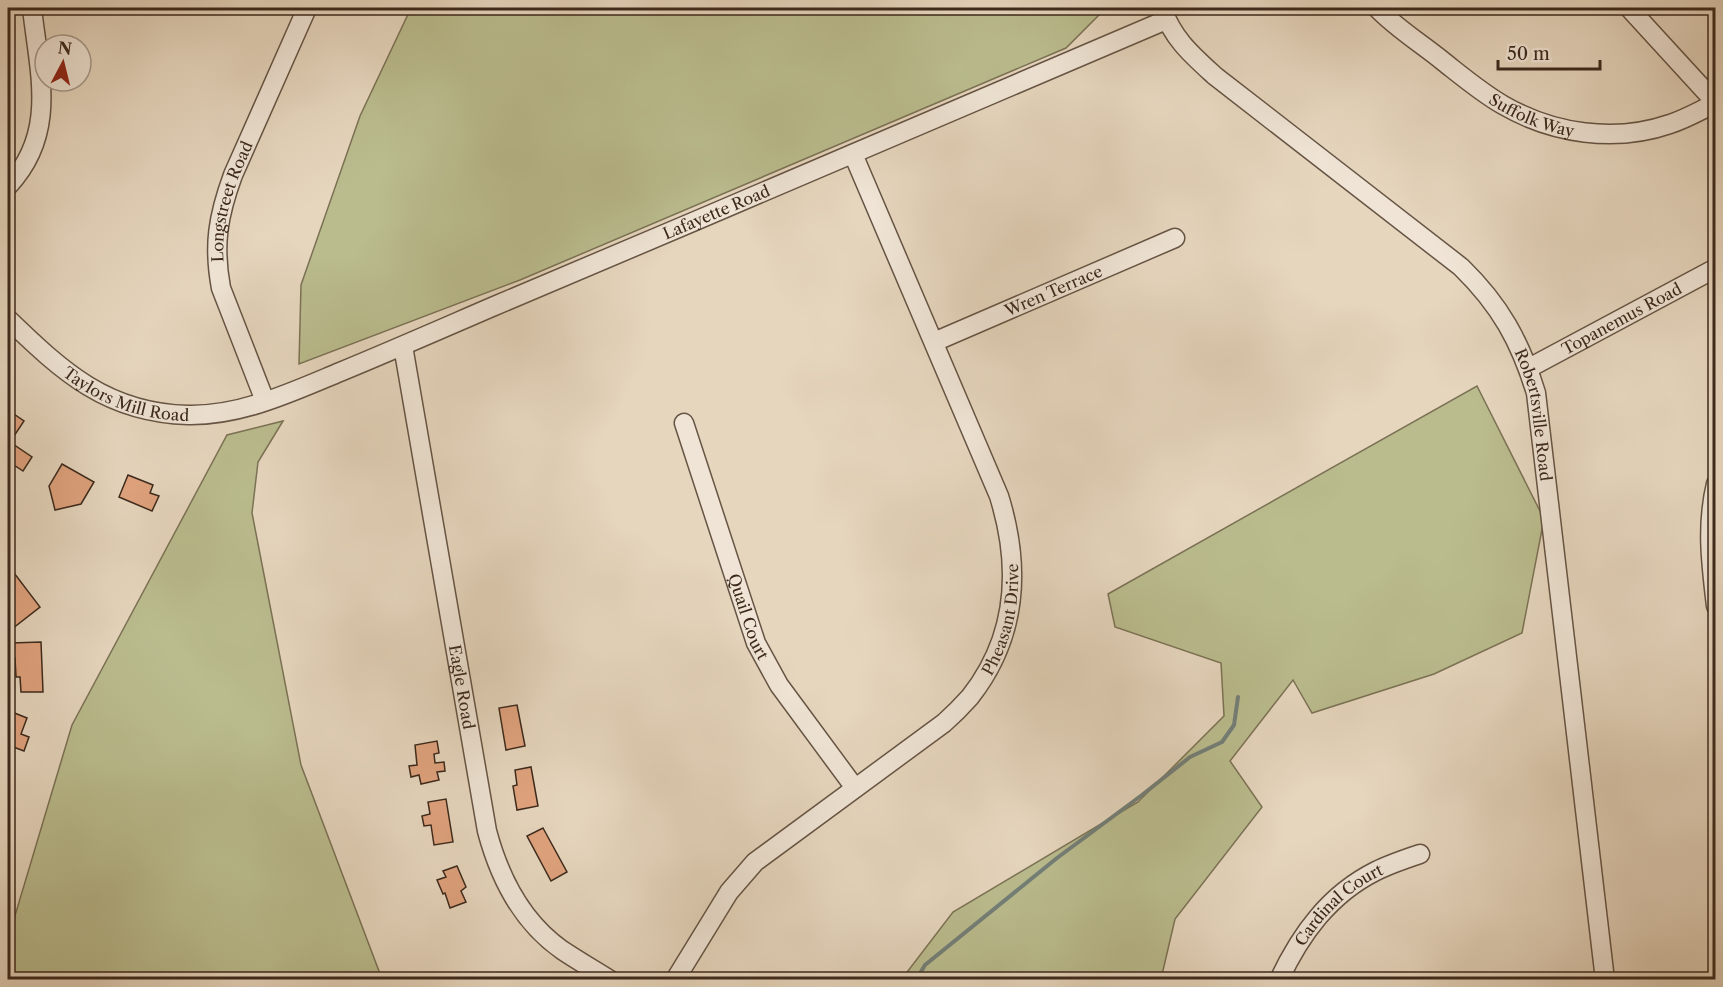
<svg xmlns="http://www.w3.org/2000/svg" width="1723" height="987" font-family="'Libre Caslon Text',serif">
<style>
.green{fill:#babc8e;stroke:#7b7255;stroke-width:1.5}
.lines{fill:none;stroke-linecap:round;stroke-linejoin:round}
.stream{stroke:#737f78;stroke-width:4}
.building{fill:#e0a37e;stroke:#3c291c;stroke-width:1.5}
.minor-casing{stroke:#665444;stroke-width:21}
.minor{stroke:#efe4d5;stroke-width:18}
.labels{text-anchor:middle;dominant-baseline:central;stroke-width:4.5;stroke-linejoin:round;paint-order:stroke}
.street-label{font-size:16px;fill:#3c291c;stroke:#efe4d5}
</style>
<rect width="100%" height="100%" fill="#e6d6be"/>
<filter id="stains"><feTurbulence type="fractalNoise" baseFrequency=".00333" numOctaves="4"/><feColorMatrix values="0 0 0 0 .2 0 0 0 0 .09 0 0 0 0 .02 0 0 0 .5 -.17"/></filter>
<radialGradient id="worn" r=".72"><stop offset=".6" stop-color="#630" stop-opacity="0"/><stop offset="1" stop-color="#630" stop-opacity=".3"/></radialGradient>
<g class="green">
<path d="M 411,8 L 1106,8 L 1066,48 L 520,280 L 299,364 L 301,285 L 360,116 Z"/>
<path d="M 1477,386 L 1544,519 L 1522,633 L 1434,674 L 1312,713 L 1293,680 L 1230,761 L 1262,807 L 1175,919 L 1161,979 L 901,980 L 953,912 L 1138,802 L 1224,716 L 1221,663 L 1115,627 L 1108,594 Z"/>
<path d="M 283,421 L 258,462 L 252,513 L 301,765 L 382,979 L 8,979 L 8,939 L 72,725 L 227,435 Z"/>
</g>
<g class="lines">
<path class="stream" d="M 916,980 L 925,965 L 1057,858 L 1142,795 L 1190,757 L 1222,742 L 1234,725 L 1238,697"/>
</g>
<g class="building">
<path d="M 8,410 L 24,421 L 10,442 L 32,457 L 23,471 L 8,461 Z"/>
<path d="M 62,464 L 94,482 L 81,504 L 55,510 L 49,486 Z"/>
<path d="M 128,475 L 153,485 L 150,493 L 159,496 L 152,511 L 119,497 Z"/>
<path d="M 8,565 L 40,607 L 8,632 Z"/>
<path d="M 41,642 L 43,692 L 21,692 L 20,677 L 16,677 L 15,658 L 11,658 L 11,643 Z"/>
<path d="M 517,705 L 525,746 L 506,750 L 499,708 Z"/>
<path d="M 12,712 L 27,718 L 21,734 L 29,737 L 24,751 L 8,745 L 8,724 Z"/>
<path d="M 437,741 L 439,753 L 434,754 L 435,763 L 444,762 L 445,771 L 437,772 L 439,780 L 421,784 L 419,775 L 411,777 L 409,766 L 417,765 L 415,745 Z"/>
<path d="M 531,767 L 538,806 L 517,810 L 513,786 L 517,785 L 515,770 Z"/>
<path d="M 446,799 L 453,842 L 434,845 L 431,825 L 424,826 L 422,816 L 430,814 L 428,802 Z"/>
<path d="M 543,828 L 567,872 L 551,881 L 527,836 Z"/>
<path d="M 457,866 L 466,887 L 461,891 L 466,902 L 450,908 L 445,893 L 443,894 L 437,880 L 446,877 L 443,871 Z"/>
</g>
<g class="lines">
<g class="minor-casing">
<g id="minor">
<path id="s1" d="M 1162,8 C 1173,39 1192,55 1215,76 L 1461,267 C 1500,305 1520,341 1536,393 L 1605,980"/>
<path id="s2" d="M 1377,8 C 1396,28 1422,44 1444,62 C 1463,77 1482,93 1503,105 C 1553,134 1615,143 1670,124 C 1686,119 1701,110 1716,103"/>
<path d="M 1629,8 L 1716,103"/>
<path d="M 8,186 C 58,133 39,73 32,8"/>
<path id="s3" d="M 8,319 C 63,372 107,413 188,415 C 241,416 292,392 340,372 C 391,351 441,329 492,307 C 717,212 942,116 1166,20"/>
<path id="s4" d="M 934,342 L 1175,238"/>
<path id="s5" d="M 403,346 L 487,831 C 499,876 522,922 562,950 C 577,960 594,970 610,980"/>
<path id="s6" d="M 1529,368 L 1716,268"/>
<path id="s7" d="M 265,401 L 221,288 C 213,245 218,216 233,175 L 307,8"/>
<path id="s8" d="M 684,423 L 756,643 L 779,685 L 855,788"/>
<path d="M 1716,484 C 1706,525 1711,564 1716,606"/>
<path id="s9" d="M 675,980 L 729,892 L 755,862 L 944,723 C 953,715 962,706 970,697 C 1018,636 1021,567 999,496 L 853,154"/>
<path id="s10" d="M 1279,980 C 1301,933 1330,894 1376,871 C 1390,864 1405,859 1420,854"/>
</g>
</g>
<use href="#minor" class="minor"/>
</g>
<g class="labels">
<g class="street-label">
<text stroke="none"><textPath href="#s2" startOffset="190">Suffolk Way</textPath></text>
<text stroke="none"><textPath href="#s7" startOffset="210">Longstreet Road</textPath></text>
<text stroke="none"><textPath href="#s3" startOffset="778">Lafayette Road</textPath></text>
<text stroke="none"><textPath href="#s4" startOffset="130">Wren Terrace</textPath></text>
<text stroke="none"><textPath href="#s6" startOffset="105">Topanemus Road</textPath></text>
<text stroke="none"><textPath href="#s3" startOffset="144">Taylors Mill Road</textPath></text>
<text stroke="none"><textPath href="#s1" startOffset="568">Robertsville Road</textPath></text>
<text stroke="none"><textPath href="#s8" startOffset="204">Quail Court</textPath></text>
<text stroke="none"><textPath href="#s9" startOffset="500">Pheasant Drive</textPath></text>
<text stroke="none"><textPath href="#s5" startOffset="346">Eagle Road</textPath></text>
<text stroke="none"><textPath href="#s10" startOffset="98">Cardinal Court</textPath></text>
</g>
</g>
<rect width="1723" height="987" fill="none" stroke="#e6d6be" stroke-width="30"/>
<rect x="9" y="9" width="1705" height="969" fill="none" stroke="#3c291c" stroke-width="3"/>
<rect x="15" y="15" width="1693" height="957" fill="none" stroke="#3c291c" stroke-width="1.5"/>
<g transform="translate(63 63) rotate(7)"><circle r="28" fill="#efe4d5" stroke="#a7998b" stroke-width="1.5"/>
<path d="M0-4.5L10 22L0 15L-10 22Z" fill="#8f2418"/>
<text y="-9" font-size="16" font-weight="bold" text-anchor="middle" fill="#3c291c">N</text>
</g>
<path d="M1498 60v9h102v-9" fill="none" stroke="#3c291c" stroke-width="3"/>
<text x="1507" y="60" font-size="18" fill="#3c291c" stroke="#efe4d5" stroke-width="4.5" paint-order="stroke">50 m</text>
<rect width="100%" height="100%" filter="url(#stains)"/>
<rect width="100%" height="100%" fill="url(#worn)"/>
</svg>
